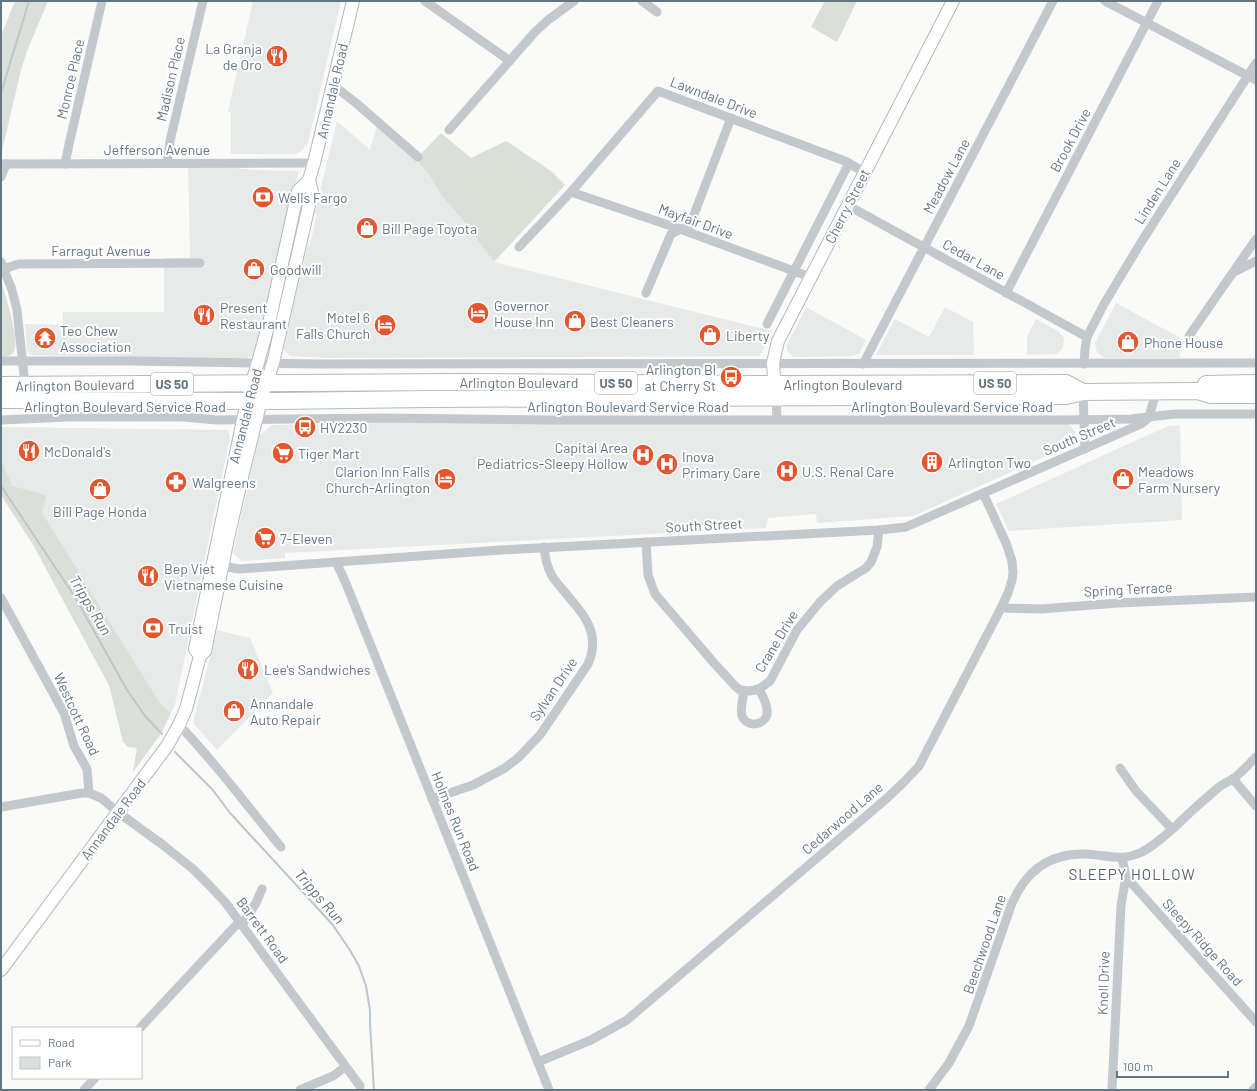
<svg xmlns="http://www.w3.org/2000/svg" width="1257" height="1091" font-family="Barlow,sans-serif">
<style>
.built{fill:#e8e9e9}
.green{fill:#dadfd7}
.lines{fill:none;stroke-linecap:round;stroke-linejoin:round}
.stream{stroke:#bbc7cb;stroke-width:2}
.secondary-casing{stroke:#b3babf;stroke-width:14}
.highway-casing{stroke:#b4b9bd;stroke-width:18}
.street{stroke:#c3c8cc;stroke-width:9}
.secondary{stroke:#fff;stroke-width:12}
.highway{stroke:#fff;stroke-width:16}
.labels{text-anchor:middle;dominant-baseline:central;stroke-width:4;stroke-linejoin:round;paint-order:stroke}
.shield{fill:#fff;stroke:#939fa8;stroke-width:1}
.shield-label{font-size:13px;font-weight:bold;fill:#657683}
.poi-label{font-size:14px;fill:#657683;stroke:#fff;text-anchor:start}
.street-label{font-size:14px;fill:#657683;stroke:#fff}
.water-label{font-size:15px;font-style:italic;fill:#60757c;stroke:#fff}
.neighbourhood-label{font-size:15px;letter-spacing:1px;fill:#57646e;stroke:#fff}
</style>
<rect width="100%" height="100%" fill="#fafaf8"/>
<g class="built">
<path d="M 253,1 L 341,1 L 308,143 L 302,150 L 296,154 L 231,154 L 231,112 L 228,112 Z"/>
<path d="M 337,121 L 370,150 L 377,125 L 416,159 L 494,262 L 772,331 L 760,356 L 325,358 L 290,356 L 284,350 L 284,344 L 308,245 L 310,245 L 317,214 L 315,213 Z"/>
<path d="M 188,168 L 233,168 L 256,170 L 299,171 L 254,355 L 246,359 L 30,355 L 27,350 L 25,324 L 63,325 L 63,312 L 164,312 L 164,258 L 190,258 Z"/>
<path d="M 1116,303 L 1179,337 L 1180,358 L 1106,358 L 1097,353 L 1095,343 Z"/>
<path d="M 806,307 L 866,340 L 859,354 L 852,356 L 794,357 L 790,354 L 787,350 L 787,345 Z"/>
<path d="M 945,307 L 973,322 L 974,355 L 876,355 L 895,319 L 929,337 Z"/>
<path d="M 1036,319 L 1059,332 L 1064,338 L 1063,348 L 1057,354 L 1027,355 L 1027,337 Z"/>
<path d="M 381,423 L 1068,423 L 1075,432 L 1075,443 L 913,516 L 817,523 L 816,514 L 768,518 L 766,528 L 285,553 L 285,558 L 242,561 L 233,553 L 259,436 L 272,425 Z"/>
<path d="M 1180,425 L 1182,520 L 1009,531 L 996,504 L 1168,426 Z"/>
<path d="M 1,427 L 228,430 L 230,437 L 175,705 L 162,732 L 133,772 L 140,730 L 121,734 L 109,685 L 53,582 L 1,483 Z"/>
<path d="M 217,630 L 250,638 L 273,693 L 217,750 L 193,723 Z"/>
</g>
<g class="green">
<path d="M 15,1 L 48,1 L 27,51 L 21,70 L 1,155 L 1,36 Z"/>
<path d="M 825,1 L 857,1 L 837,42 L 811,27 Z"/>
<path d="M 441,133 L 471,158 L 506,141 L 551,171 L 565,185 L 494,262 L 461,218 L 443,197 L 431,178 L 416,159 Z"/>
<path d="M 1,281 C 5,294 20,340 14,351 C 12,356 6,357 1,357 Z"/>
<path d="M 1,459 L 12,486 L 46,495 L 42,513 L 159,702 L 170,713 L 162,732 L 133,772 L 137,748 L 128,747 L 123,742 L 109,685 L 35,548 L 1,495 Z"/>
</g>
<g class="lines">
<g class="stream">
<path d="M 1,93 L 29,1"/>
<path d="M 1,486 L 75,597 L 127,690 L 145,716 L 162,734"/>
<path d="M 175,752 L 212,789 L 230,813 L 333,925 L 351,952 L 359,966 L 366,986 L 370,1010 L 370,1024 L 374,1090"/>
</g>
<g class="secondary-casing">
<g id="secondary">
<path d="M 775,392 L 773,363 L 778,341 L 953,1"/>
<path d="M 200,656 L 195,649 L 243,420 L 252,383 L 269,323 L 298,191 L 309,180 L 314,163 L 353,1"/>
<path d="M 1,970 L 167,746 L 179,725 L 186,709 L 200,656 L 205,651 L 228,538 L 243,473 L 261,400 L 273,363 L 312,192 L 309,180"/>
</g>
</g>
<g class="highway-casing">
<g id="highway">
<path d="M 1206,384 L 1256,383"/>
<path d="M 1,385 L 457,382 L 774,384 L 1066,383 L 1083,392"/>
<path d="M 1,400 L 276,401 L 429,399 L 1066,396 L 1083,392 L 1198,391 L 1210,395 L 1256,395"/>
</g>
</g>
<g class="street">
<path d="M 425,1 L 510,61"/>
<path d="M 642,1 L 657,12"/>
<path d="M 1105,1 L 1256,80"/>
<path d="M 333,85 L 356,103 L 418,157"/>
<path d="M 449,130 L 535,32 L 548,20 L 574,1"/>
<path d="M 167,163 L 170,141 L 203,1"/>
<path d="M 1,164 L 314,163"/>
<path d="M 65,164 L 70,140 L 102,1"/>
<path d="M 1,177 L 6,164"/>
<path d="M 571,192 L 680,229 L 810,277"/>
<path d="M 847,205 L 1087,337"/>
<path d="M 519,247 L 571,192 L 658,91 L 845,161 L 864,172"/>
<path d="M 1,262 L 12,290 L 17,310 L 25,385"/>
<path d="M 3,269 L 19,264 L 200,263"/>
<path d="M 1234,272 L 1256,261"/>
<path d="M 646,293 L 671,234 L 690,225 L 731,118"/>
<path d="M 1006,293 L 1158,1"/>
<path d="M 767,324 L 849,163"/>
<path d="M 1189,336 L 1256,239"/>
<path d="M 1,361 L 132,361 L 318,364 L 1256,363"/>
<path d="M 863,364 L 1053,1"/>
<path d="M 1084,364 L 1085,349 L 1087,337 L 1104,304 L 1140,244 L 1256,63"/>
<path d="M 1083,392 L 1085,449"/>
<path d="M 776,398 L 777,419"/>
<path d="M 1,420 L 67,417 L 183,417 L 217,420 L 381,418 L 549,420 L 1065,420 L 1131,419 L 1175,414 L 1256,414"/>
<path d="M 646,542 L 648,575 L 655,594 L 714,663 L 735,686 L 740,690 L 750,691 L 759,689 L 770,681 L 797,630 L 820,602 L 837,586 L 866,568 L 871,562 L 877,547 L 879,530"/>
<path d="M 336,562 L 345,581 L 549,1090"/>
<path d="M 217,565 L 239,569 L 501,550 L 879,530 L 906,527 L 1141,424 L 1149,417 L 1156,392"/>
<path d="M 1,598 L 64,713 L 74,746 L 87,769 L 89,793"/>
<path d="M 1001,608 L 1041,609 L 1118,603 L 1256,597"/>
<path d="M 744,691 C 743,698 740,709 742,716 C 748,730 769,724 767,710 C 767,703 762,695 759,689"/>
<path d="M 179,725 C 216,763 247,806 281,847"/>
<path d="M 1120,768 L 1136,791 L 1172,829"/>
<path d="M 1233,779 L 1256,806"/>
<path d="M 432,799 L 473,785 L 505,768 L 519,757 L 540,735 L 588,664 C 605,625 572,605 552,576 C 547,567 545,557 544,547"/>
<path d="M 1,807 L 82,793 L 89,793 L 101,798 L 119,813 L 163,845 L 193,869 L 209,885 L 225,902 L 360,1086"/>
<path d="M 1122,858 L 1126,877 L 1256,1022"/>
<path d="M 242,925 L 256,903 L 262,889"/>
<path d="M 140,1028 L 239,922"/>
<path d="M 538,1062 L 591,1040 L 627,1020 L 886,799 L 903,783 L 919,766 L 1001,608 L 1008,593 L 1012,580 L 1013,572 L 1012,561 L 1006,543 L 983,493"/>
<path d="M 84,1090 L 95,1078"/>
<path d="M 300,1090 L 333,1076 L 345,1067"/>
<path d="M 929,1090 L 949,1063 L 969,1026 L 1012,903 C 1026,871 1050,853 1085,854 C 1108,855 1120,862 1142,852 C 1155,845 1167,834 1178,824 C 1191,811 1205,799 1219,787 C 1224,783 1229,782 1234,778 C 1242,772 1249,764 1256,757"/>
<path d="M 1112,1090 L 1121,905 L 1126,877"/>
<path d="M 1253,1090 L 1256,1087"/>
</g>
<use href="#secondary" class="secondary"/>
<use href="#highway" class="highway"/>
</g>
<defs>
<g id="restaurant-disc" transform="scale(1.15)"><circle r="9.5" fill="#e4572e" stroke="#fff"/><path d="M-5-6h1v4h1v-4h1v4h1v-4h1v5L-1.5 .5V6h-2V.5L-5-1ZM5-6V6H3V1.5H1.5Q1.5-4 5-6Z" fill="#fff"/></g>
<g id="bank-disc" transform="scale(1.15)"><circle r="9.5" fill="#e4572e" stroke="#fff"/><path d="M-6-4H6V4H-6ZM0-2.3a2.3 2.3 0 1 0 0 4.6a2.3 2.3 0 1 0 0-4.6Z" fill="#fff"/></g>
<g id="shop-disc" transform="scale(1.15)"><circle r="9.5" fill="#e4572e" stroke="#fff"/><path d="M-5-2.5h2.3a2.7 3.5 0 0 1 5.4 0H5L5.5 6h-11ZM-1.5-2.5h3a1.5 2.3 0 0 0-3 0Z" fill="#fff"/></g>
<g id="hotel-disc" transform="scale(1.15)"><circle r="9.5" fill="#e4572e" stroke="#fff"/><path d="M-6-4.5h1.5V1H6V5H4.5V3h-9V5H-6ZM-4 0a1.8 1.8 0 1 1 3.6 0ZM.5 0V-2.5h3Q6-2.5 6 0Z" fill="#fff"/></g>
<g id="temple-disc" transform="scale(1.15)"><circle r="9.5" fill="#e4572e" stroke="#fff"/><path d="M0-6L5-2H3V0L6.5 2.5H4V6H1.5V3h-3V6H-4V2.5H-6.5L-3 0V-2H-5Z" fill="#fff"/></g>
<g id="bus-disc" transform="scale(1.15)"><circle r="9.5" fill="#e4572e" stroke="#fff"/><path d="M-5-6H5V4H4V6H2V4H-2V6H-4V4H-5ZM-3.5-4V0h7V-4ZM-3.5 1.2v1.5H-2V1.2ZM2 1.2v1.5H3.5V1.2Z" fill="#fff"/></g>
<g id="supermarket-disc" transform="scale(1.15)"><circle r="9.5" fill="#e4572e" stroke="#fff"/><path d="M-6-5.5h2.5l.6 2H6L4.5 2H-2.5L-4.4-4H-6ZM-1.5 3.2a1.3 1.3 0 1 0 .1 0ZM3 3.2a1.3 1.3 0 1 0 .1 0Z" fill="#fff"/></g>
<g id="hospital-disc" transform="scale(1.15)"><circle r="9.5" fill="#e4572e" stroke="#fff"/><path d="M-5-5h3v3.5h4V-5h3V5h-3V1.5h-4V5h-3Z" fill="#fff"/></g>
<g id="building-disc" transform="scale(1.15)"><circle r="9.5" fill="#e4572e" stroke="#fff"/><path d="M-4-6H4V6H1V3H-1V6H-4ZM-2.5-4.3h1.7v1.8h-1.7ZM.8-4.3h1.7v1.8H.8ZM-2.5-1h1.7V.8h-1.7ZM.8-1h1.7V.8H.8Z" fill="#fff"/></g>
<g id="pharmacy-disc" transform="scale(1.15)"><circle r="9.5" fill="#e4572e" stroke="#fff"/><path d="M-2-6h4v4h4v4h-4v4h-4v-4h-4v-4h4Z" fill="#fff"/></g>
</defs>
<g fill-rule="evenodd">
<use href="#restaurant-disc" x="277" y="56"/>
<use href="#bank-disc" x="263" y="197"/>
<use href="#shop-disc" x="367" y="228"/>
<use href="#shop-disc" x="254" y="269"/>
<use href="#hotel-disc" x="478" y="313"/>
<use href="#restaurant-disc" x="204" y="315"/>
<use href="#shop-disc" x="575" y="321"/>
<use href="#hotel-disc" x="385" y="325"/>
<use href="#shop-disc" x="710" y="335"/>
<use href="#temple-disc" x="45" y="338"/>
<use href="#shop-disc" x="1128" y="342"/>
<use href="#bus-disc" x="731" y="377"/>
<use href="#bus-disc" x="305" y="427"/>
<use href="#restaurant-disc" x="29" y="451"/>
<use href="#supermarket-disc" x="283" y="453"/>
<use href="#hospital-disc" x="643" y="455"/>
<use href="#building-disc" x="932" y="462"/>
<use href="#hospital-disc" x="667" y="464"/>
<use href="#hospital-disc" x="787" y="471"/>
<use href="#hotel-disc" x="445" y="479"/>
<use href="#shop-disc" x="1123" y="479"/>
<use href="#pharmacy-disc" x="176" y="482"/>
<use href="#shop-disc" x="100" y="489"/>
<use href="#supermarket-disc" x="265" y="538"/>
<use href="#restaurant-disc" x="148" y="576"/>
<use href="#bank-disc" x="153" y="628"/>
<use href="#restaurant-disc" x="248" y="669"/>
<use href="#shop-disc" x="234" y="711"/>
</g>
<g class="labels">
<g class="shield">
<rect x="595" y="372" width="42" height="22" rx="3"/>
<rect x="974" y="372" width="42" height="22" rx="3"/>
<rect x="151" y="373" width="42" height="22" rx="3"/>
</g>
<g class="shield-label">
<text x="616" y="383">US 50</text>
<text x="995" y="383">US 50</text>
<text x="172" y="384">US 50</text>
</g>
<g class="poi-label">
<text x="262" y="48" text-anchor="end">La Granja<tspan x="262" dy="16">de Oro</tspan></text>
<text x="278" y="197">Wells Fargo</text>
<text x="382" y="228">Bill Page Toyota</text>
<text x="270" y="269">Goodwill</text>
<text x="494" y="305">Governor<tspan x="494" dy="16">House Inn</tspan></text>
<text x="220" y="307">Present<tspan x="220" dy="16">Restaurant</tspan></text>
<text x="370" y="317" text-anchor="end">Motel 6<tspan x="370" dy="16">Falls Church</tspan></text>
<text x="590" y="321">Best Cleaners</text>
<text x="60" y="330">Teo Chew<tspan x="60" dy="16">Association</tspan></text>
<text x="726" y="335">Liberty</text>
<text x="1144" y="342">Phone House</text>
<text x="716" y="369" text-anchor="end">Arlington Bl<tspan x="716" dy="16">at Cherry St</tspan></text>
<text x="320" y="427">HV2230</text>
<text x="628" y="447" text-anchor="end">Capital Area<tspan x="628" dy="16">Pediatrics-Sleepy Hollow</tspan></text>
<text x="44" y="451">McDonald's</text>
<text x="298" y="453">Tiger Mart</text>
<text x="682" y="456">Inova<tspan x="682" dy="16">Primary Care</tspan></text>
<text x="948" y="462">Arlington Two</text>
<text x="430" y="471" text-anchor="end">Clarion Inn Falls<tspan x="430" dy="16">Church-Arlington</tspan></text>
<text x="802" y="471">U.S. Renal Care</text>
<text x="1138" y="471">Meadows<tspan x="1138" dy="16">Farm Nursery</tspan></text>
<text x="192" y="482">Walgreens</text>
<text x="100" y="511" text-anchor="middle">Bill Page Honda</text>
<text x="280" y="538">7-Eleven</text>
<text x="164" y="568">Bep Viet<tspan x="164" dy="16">Vietnamese Cuisine</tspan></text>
<text x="168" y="628">Truist</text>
<text x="264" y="669">Lee's Sandwiches</text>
<text x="250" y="703">Annandale<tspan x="250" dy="16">Auto Repair</tspan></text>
</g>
<g class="street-label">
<text transform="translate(70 79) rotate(-77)">Monroe Place</text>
<text transform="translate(170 79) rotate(-77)">Madison Place</text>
<text transform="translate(332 91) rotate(-77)">Annandale Road</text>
<text transform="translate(714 97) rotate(21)">Lawndale Drive</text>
<text transform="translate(1070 140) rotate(-62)">Brook Drive</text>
<text x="157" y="149">Jefferson Avenue</text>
<text transform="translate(946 176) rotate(-62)">Meadow Lane</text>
<text transform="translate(1157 191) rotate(-58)">Linden Lane</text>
<text transform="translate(847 206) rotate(-63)">Cherry Street</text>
<text transform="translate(696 221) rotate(20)">Mayfair Drive</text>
<text x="101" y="250">Farragut Avenue</text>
<text transform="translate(974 259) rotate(29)">Cedar Lane</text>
<text x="519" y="382">Arlington Boulevard</text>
<text x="843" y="384">Arlington Boulevard</text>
<text transform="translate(75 385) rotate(-1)">Arlington Boulevard</text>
<text x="125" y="406">Arlington Boulevard Service Road</text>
<text x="628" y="406">Arlington Boulevard Service Road</text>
<text x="952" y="406">Arlington Boulevard Service Road</text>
<text transform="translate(245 416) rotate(-76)">Annandale Road</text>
<text transform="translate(1079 436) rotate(-23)">South Street</text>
<text transform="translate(704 525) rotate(-3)">South Street</text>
<text transform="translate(1128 589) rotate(-3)">Spring Terrace</text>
<text transform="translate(776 641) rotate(-59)">Crane Drive</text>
<text transform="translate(553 689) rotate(-56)">Sylvan Drive</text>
<text transform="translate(77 714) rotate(65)">Westcott Road</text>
<text transform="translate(842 818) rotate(-41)">Cedarwood Lane</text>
<text transform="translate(113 819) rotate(-53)">Annandale Road</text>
<text transform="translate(456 821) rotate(68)">Holmes Run Road</text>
<text transform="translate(263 930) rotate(54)">Barrett Road</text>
<text transform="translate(1203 942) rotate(48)">Sleepy Ridge Road</text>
<text transform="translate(984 944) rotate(-71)">Beechwood Lane</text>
<text transform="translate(1103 983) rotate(-88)">Knoll Drive</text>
</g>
<g class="water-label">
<text transform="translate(91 605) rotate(59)">Tripps Run</text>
<text transform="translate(320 896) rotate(49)">Tripps Run</text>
</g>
<g class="neighbourhood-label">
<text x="1132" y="874">SLEEPY HOLLOW</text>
</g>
</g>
<rect width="1257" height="1091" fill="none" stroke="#657683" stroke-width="4"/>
<rect x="12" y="1027" width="130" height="52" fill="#ffffff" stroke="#c1c8cd"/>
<rect x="20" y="1040" width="20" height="6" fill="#ffffff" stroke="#c1c8cd"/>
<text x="48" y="1047" font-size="12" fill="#657683">Road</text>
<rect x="20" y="1057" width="20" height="12" fill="#dadfd7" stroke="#c1c8cd"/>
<text x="48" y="1067" font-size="12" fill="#657683">Park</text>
<path d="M1117 1071v6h111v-6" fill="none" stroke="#657683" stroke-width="2"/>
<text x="1123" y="1071" font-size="12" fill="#657683" stroke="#ffffff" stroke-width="3" paint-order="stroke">100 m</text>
</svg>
